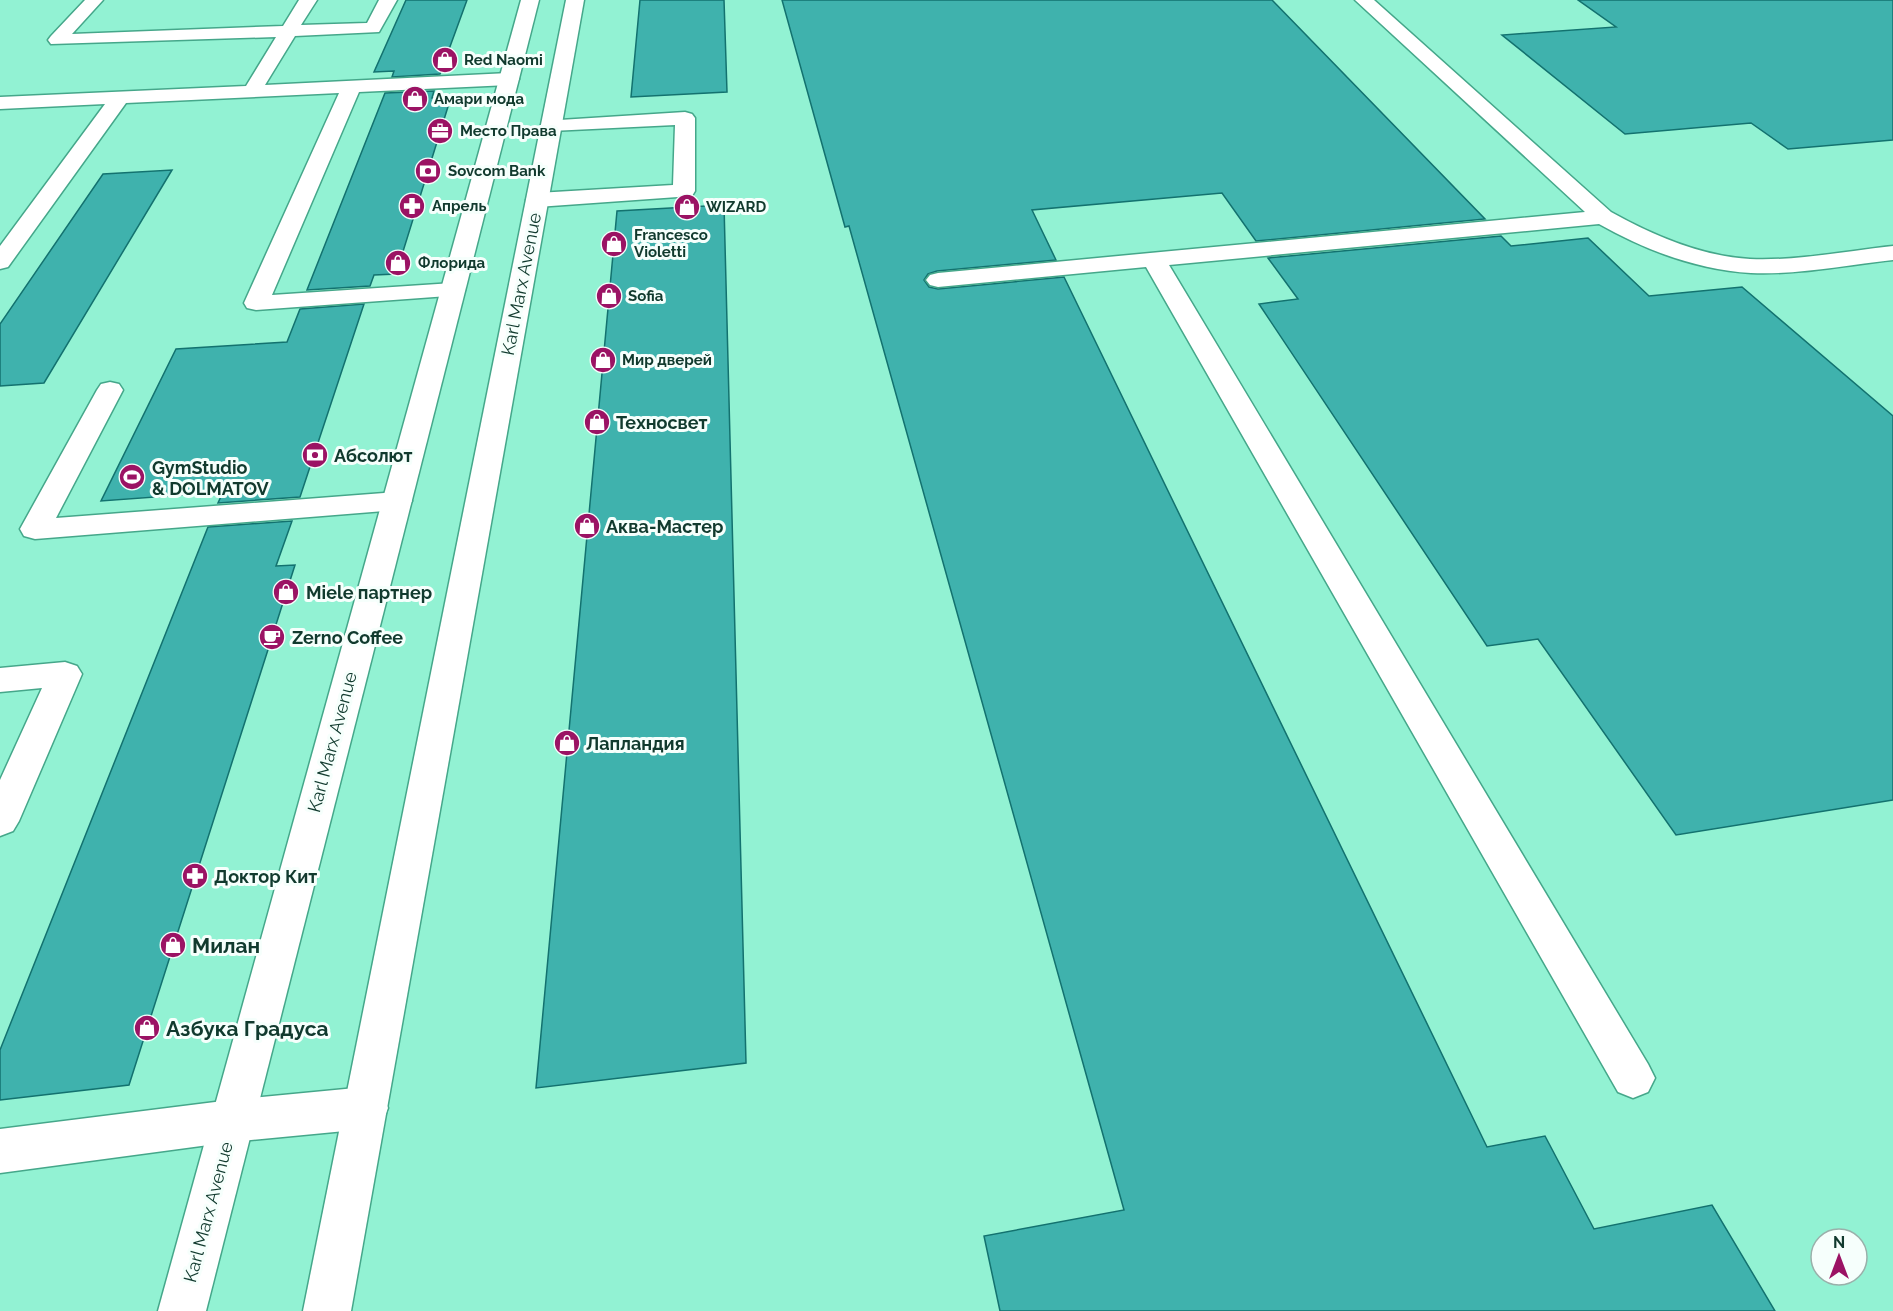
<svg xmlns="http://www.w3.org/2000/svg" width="1893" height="1311" font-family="Raleway,sans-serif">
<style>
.building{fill:#3fb2ad;stroke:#13726f;stroke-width:1.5}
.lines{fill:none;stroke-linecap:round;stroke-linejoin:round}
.minor-casing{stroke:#45a78a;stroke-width:3}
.major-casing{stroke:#45a78a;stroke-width:3}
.minor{fill:#fff;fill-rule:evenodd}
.major{fill:#fff;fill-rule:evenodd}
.labels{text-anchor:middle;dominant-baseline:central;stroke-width:6;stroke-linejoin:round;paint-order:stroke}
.far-poi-label{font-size:15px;font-weight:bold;fill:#113a2e;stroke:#f6fffc;text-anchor:start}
.street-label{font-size:18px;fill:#113a2e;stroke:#f6fffc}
.poi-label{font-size:18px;font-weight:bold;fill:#113a2e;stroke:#f6fffc;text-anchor:start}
.near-poi-label{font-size:21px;font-weight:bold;fill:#113a2e;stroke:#f6fffc;text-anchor:start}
</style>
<rect width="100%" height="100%" fill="#92f2d3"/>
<g class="building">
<path d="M 406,0 L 467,0 L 440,74 L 392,77 L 394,71 L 374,72 Z"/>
<path d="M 640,0 L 724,0 L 727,92 L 631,97 Z"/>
<path d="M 782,0 L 1272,0 L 1485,219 L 1256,241 L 1222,193 L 1032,210 L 1056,260 L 937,271 L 928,274 L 924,280 L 929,287 L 938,289 L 1064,277 L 1487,1147 L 1545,1136 L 1594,1229 L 1712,1205 L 1775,1311 L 1000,1311 L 984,1236 L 1124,1210 L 849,226 L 845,227 Z"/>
<path d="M 1578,0 L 1893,0 L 1893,140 L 1788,149 L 1751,123 L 1625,134 L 1502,35 L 1616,27 Z"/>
<path d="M 434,91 L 432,98 L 451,97 L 396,274 L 374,275 L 370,286 L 307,290 L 385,93 Z"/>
<path d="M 172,170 L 44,383 L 0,386 L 0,324 L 103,174 Z"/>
<path d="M 724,205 L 746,1063 L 536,1088 L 617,211 Z"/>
<path d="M 1501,236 L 1511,246 L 1588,238 L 1649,296 L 1742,287 L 1893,416 L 1893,800 L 1676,835 L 1538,639 L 1487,646 L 1259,304 L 1298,299 L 1268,258 Z"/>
<path d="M 364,304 L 300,497 L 218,503 L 223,492 L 101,501 L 176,349 L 287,342 L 300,309 Z"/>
<path d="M 292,521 L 276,566 L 295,565 L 129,1085 L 0,1100 L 0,1050 L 208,527 Z"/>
</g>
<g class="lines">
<g class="minor-casing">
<g id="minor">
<path d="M 85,0 L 103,0 L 72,34 L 283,26 L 299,0 L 317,0 L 301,25 L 367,23 L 379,0 L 397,0 L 379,32 L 295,36 L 265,85 L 509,73 L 516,75 L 519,79 L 516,83 L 509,85 L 359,92 L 272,295 L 453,283 L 462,285 L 465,290 L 462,295 L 256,310 L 247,308 L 244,303 L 339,93 L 126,103 L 8,267 L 0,269 L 0,246 L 105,104 L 0,109 L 0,97 L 246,86 L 276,37 L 51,44 L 48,40 L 51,36 Z"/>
<path d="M 1355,0 L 1374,0 L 1611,212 C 1654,236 1701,256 1750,259 C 1798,261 1846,251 1893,246 L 1893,260 C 1846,265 1799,275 1751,273 C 1698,270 1645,250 1599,224 L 1169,265 L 1648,1064 L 1655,1078 L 1648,1092 L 1633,1098 L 1618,1092 L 1146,267 L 938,287 L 930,285 L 926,280 L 930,275 L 938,273 L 1585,212 Z"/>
<path d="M 685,112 L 692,114 L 695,118 L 695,191 L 692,196 L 537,207 L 529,205 L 526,200 L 529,195 L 537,193 L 673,185 L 675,125 L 551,131 L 544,129 L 541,125 L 544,121 Z"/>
<path d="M 110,382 L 119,384 L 123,390 L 56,518 L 397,492 L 407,495 L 412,501 L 407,507 L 397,510 L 35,539 L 24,536 L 20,529 L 97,390 L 101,384 Z"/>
<path d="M 65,662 L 77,666 L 82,674 L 19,821 L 13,831 L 0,836 L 0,780 L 42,688 L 0,692 L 0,668 Z"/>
<path d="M 366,1087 L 382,1093 L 388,1108 L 382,1123 L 366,1129 L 231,1142 L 0,1173 L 0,1129 L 231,1100 Z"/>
</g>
</g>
<g class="major-casing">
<g id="major">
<path d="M 521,0 L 539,0 L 206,1311 L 158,1311 Z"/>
<path d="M 566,0 L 584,0 L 351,1311 L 303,1311 Z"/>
</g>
</g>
<use href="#minor" class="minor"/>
<use href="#major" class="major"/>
</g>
<defs>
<g id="shop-disc" transform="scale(1.35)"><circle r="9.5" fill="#9b1364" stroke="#f6fffc"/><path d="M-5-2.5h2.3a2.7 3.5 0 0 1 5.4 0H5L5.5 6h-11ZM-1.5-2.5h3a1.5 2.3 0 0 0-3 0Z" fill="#fff"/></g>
<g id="office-disc" transform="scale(1.35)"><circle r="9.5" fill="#9b1364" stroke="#f6fffc"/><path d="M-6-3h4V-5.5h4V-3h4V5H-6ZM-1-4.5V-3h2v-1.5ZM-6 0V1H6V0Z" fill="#fff"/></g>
<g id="bank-disc" transform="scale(1.35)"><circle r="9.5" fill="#9b1364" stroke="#f6fffc"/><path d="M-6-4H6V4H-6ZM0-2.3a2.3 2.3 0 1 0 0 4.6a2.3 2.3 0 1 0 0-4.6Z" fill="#fff"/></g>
<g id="pharmacy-disc" transform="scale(1.35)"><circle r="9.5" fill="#9b1364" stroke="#f6fffc"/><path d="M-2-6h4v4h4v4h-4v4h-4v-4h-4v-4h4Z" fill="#fff"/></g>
<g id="stadium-disc" transform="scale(1.35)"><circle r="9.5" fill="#9b1364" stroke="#f6fffc"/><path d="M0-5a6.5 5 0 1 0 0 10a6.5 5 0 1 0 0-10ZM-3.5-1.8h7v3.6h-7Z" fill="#fff"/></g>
<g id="cafe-disc" transform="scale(1.35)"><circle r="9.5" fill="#9b1364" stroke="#f6fffc"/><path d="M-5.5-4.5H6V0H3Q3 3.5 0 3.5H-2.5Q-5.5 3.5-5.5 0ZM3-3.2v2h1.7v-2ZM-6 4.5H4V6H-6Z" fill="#fff"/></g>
</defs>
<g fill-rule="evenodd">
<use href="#shop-disc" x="445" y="60"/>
<use href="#shop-disc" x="415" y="99"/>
<use href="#office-disc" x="440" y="131"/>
<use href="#bank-disc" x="428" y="171"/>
<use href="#pharmacy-disc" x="412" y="206"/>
<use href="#shop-disc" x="687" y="207"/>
<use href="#shop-disc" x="614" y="244"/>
<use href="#shop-disc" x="398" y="263"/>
<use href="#shop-disc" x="609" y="296"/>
<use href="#shop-disc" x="603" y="360"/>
<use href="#shop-disc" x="597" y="422"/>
<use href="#bank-disc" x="315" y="455"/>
<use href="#stadium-disc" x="132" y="477"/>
<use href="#shop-disc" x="587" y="526"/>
<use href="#shop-disc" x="286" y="592"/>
<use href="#cafe-disc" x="272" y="637"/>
<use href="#shop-disc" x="567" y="743"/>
<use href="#pharmacy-disc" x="195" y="876"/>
<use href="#shop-disc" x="173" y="945"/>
<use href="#shop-disc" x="147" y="1028"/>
</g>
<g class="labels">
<g class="far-poi-label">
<text x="464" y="60">Red Naomi</text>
<text x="434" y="99">Амари мода</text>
<text x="460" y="131">Место Права</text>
<text x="448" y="171">Sovcom Bank</text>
<text x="432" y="206">Апрель</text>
<text x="706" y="207">WIZARD</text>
<text x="634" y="235">Francesco<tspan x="634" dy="17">Violetti</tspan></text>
<text x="418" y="263">Флорида</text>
<text x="628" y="296">Sofia</text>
<text x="622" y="360">Мир дверей</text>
</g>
<g class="street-label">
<text transform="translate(521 284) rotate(-79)">Karl Marx Avenue</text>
<text transform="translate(332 742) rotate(-75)">Karl Marx Avenue</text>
<text transform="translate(208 1212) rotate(-75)">Karl Marx Avenue</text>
</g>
<g class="poi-label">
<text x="616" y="422">Техносвет</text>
<text x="334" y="455">Абсолют</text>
<text x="152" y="467">GymStudio<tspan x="152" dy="21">&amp; DOLMATOV</tspan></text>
<text x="606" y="526">Аква-Мастер</text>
<text x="306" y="592">Miele партнер</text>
<text x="292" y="637">Zerno Coffee</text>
<text x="586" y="743">Лапландия</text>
<text x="214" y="876">Доктор Кит</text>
</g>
<g class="near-poi-label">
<text x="192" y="945">Милан</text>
<text x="166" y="1028">Азбука Градуса</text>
</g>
</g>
<g transform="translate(1839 1257)"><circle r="28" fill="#f6fffc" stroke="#9ab0aa" stroke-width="1.5"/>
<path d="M0-4.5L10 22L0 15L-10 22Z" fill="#9b1364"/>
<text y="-9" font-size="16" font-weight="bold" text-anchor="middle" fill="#113a2e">N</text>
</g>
</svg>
